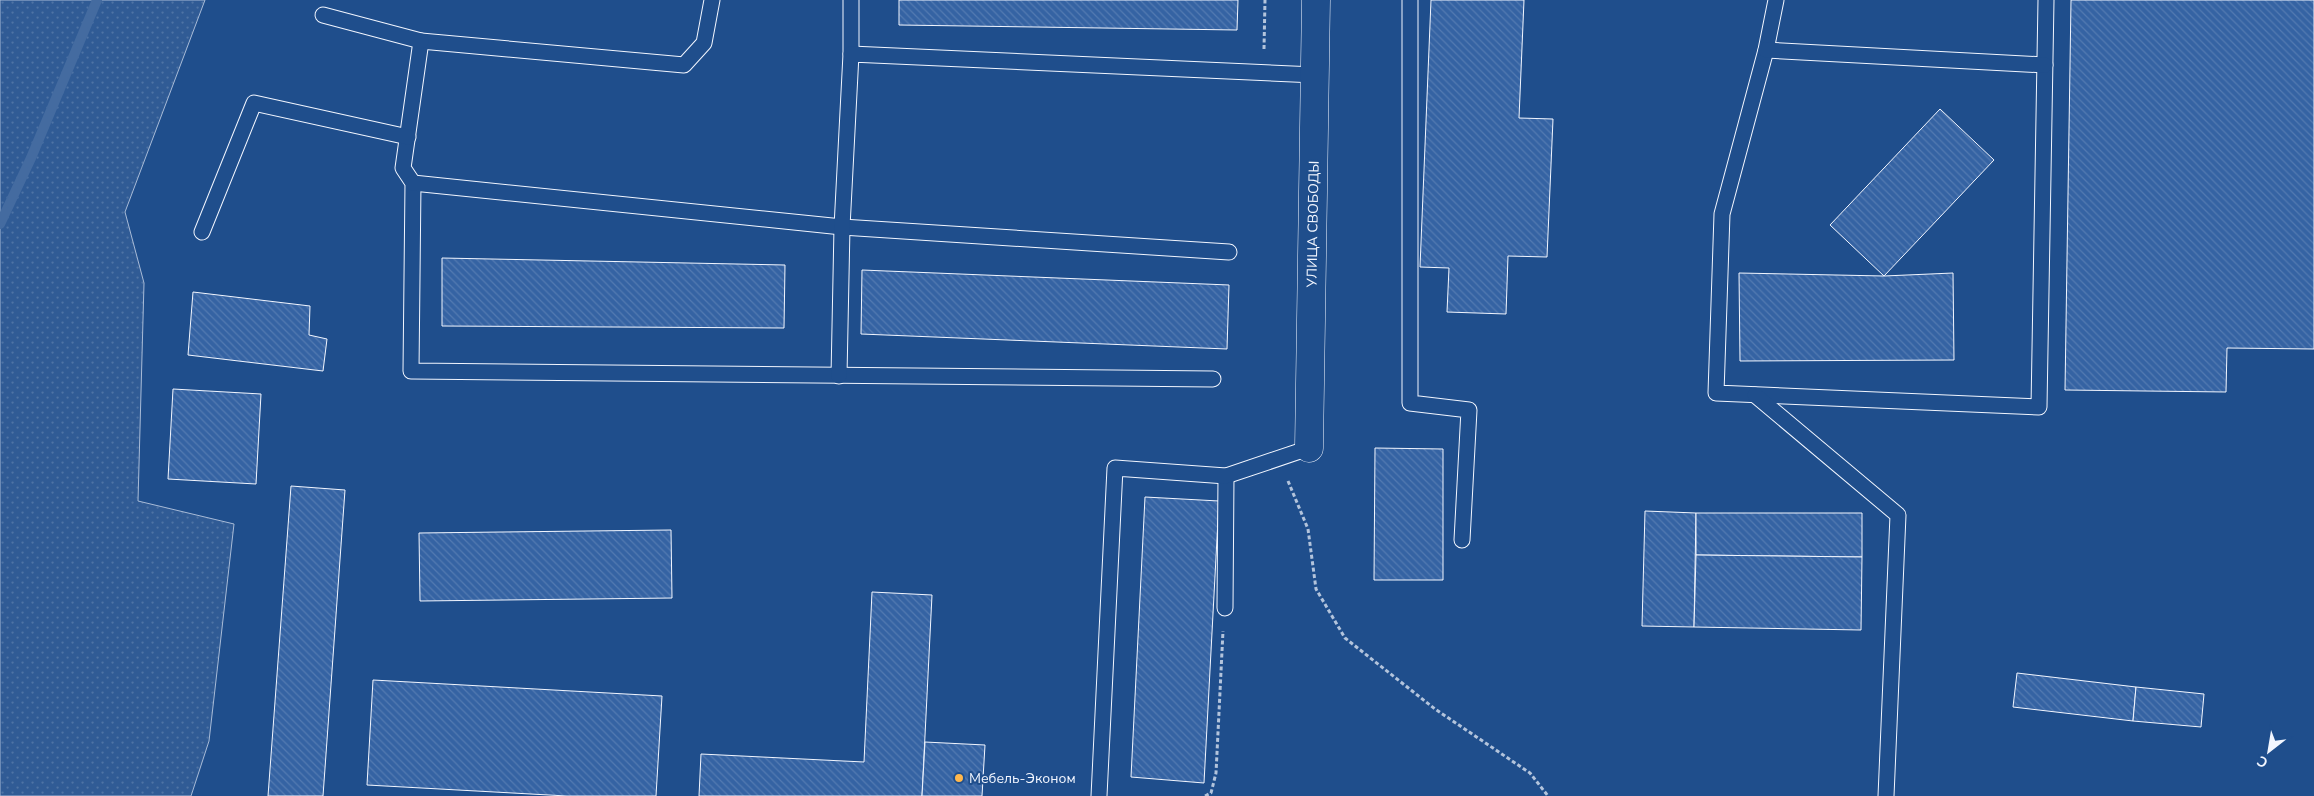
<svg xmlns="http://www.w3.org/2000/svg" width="2314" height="796" font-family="'Nunito Sans',sans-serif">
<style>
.park{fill:url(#park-dots);stroke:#a8bbd7}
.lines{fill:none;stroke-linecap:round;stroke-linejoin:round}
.stream{stroke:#446ba0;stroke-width:10}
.building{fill:url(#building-back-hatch);stroke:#f2f6ff}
.lane-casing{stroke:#f2f6ff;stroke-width:17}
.street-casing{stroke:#f2f6ff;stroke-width:29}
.path{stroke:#b3c4dc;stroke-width:3;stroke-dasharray:4 2.5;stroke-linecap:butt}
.lane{stroke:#1f4e8c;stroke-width:15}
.street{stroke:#1f4e8c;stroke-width:28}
.poi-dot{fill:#ffb74d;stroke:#1f4e8c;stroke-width:2}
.labels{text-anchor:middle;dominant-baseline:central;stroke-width:4;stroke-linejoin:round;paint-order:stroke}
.street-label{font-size:14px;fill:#f2f6ff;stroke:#1f4e8c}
.poi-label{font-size:14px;fill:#f2f6ff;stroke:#1f4e8c;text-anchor:start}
</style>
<defs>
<pattern id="park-dots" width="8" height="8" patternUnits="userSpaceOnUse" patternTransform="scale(1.25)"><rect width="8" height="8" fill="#305b95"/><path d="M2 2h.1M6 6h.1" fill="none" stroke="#4e73a5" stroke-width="1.8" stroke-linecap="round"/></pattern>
<pattern id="building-back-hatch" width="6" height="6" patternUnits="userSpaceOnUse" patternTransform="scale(1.25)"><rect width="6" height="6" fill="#3563a3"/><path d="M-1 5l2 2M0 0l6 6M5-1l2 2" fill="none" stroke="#537ab1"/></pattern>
</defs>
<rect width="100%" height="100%" fill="#1f4e8c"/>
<path class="park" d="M 0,0 L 205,0 L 125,212 L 144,283 L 138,501 L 234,524 L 209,741 L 191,796 L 0,796 Z"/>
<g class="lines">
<path class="stream" d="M 0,224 L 31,158 L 97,0"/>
</g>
<g class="building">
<path d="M 899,0 L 1238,0 L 1237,30 L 899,25 Z"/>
<path d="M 1431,0 L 1524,0 L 1519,118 L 1553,119 L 1547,257 L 1508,256 L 1506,314 L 1447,312 L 1449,268 L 1420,267 Z"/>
<path d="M 2071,0 L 2314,0 L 2314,349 L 2227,348 L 2226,392 L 2065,390 Z"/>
<path d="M 1940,109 L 1994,160 L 1884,276 L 1830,225 Z"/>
<path d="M 442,258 L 785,265 L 784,328 L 442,326 Z"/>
<path d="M 862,270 L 1229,285 L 1227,349 L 861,334 Z"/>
<path d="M 1739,273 L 1884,276 L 1953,273 L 1954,360 L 1740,361 Z"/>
<path d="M 193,292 L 310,306 L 309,335 L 327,339 L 323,371 L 188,355 Z"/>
<path d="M 173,389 L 261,394 L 256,484 L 168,479 Z"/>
<path d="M 1375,448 L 1443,449 L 1443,580 L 1374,580 Z"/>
<path d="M 291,486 L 345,490 L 323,796 L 268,796 Z"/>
<path d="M 1145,497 L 1219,501 L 1204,783 L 1131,777 Z"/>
<path d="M 1645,511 L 1696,513 L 1694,627 L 1642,626 Z"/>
<path d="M 1696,513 L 1862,513 L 1862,557 L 1696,555 Z"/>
<path d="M 671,530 L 672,598 L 420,601 L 419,533 Z"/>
<path d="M 1696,555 L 1862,557 L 1861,630 L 1694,627 Z"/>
<path d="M 872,592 L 932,595 L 922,796 L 699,796 L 701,754 L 864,762 Z"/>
<path d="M 2017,673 L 2136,687 L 2133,721 L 2013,707 Z"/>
<path d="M 373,680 L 662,696 L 656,796 L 567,796 L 367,785 Z"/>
<path d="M 2136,687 L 2204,694 L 2201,727 L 2133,721 Z"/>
<path d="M 925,742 L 985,745 L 982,796 L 922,796 Z"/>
</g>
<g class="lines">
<g class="lane-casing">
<g id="lane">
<path d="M 712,0 L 704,43 L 684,65 L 421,41 L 403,168 L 413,183 L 411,371 L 1213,379"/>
<path d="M 1410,0 L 1410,403 L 1469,410 L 1462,540"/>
<path d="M 1776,0 L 1766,50 L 1722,214 L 1716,393 L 2039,407 L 2046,0"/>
<path d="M 323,15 L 421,41"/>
<path d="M 1766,50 L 2045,65"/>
<path d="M 851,54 L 851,0"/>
<path d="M 413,183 L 842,227 L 1229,252"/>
<path d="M 202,232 L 254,103 L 408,137"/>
<path d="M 839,376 L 842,227 L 851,54 L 1315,75"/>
<path d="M 1755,395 L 1898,515 L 1886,796"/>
<path d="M 1225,608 L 1226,476"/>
<path d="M 1099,796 L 1115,468 L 1226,476 L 1309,448"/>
</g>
</g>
<g class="street-casing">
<path id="street" d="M 1309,448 L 1316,0"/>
</g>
<g class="path">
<path d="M 1264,49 L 1265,0"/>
<path d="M 1288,481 L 1308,529 L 1316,589 L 1345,638 L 1435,709 L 1530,773 L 1548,796"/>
<path d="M 1205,796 L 1211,793 L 1216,773 L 1223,631"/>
</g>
<use href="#lane" class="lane"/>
<use href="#street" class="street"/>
</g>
<circle class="poi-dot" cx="959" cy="778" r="5"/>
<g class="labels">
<g class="street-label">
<text transform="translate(1313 224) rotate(-89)">УЛИЦА СВОБОДЫ</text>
</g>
<g class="poi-label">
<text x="969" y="778">Мебель-Эконом</text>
</g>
</g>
<g transform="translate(2269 751) rotate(211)" stroke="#1f4e8c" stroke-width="4" paint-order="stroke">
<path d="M0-4L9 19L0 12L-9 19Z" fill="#f2f6ff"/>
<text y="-8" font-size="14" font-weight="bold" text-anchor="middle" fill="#f2f6ff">С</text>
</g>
</svg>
